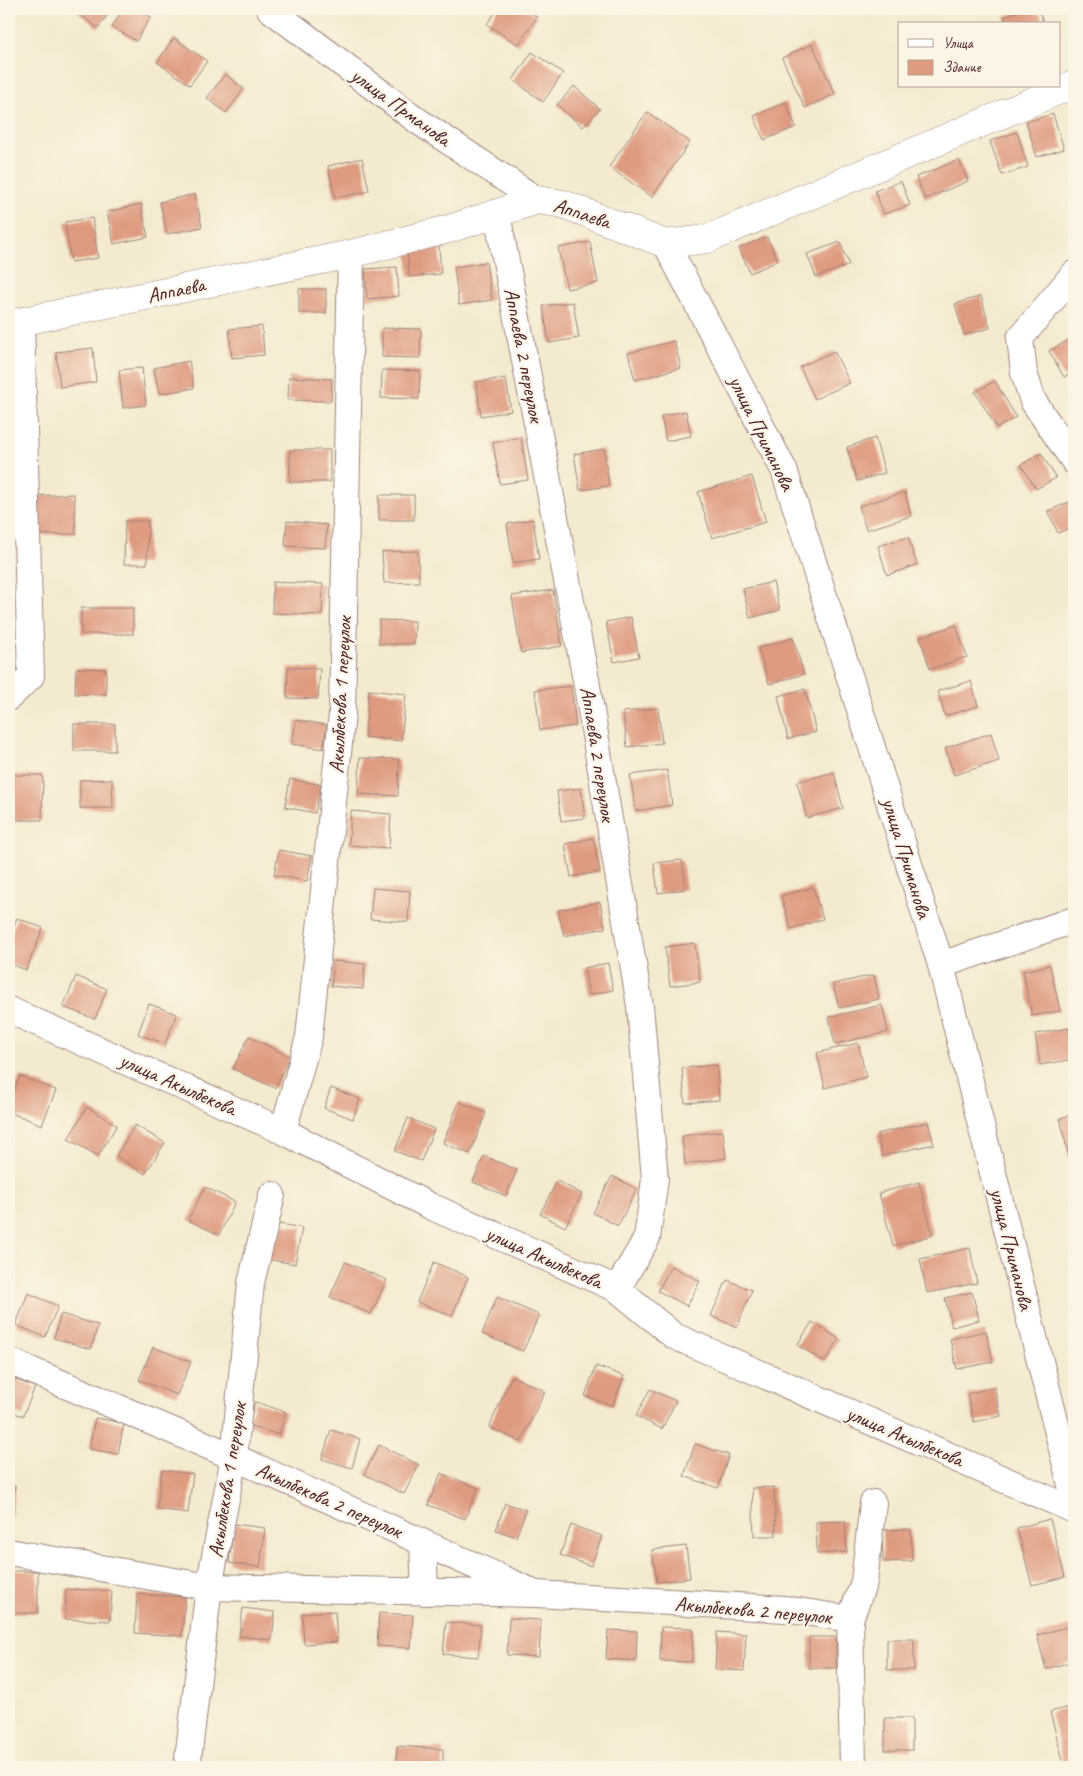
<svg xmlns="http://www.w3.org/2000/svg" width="1083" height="1776" font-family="Caveat,sans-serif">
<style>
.building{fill:#de9b7f}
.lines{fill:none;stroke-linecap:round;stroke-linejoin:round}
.minor-casing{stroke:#9e847d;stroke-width:28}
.tertiary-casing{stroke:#9e847d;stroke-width:29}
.minor{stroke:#fff;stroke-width:26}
.tertiary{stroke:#fff;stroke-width:28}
.labels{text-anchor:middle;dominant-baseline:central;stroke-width:4.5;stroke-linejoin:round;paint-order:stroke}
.street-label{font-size:21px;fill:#4a1f2b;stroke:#fcf5e5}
</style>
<rect width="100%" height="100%" fill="#fcf5e5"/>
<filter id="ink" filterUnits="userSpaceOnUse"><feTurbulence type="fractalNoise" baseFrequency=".02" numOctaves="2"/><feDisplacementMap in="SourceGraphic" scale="10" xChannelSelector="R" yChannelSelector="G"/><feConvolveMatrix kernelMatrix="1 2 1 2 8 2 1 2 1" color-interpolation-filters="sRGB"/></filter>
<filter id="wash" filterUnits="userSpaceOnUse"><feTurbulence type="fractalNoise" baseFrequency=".0096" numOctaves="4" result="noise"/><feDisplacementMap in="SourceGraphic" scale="20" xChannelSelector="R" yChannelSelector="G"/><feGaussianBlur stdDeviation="1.12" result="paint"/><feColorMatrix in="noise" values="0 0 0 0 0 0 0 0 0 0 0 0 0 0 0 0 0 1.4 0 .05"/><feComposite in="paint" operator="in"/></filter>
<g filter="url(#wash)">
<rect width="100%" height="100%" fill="#f3eacf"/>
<g id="blocks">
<g class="building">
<path d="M 82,9 L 112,9 L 98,28 L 78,13 Z"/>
<path d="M 123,9 L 137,9 L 151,17 L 136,41 L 112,27 Z"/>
<path d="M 498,9 L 526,9 L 537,17 L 518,45 L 487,24 Z"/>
<path d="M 1023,9 L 1038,9 L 1044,24 L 1007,24 L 1004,17 Z"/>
<path d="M 174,38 L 207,61 L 190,85 L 157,62 Z"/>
<path d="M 812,44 L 835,94 L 805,108 L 782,58 Z"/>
<path d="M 532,52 L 563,73 L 543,102 L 513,80 Z"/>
<path d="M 225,74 L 244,89 L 226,113 L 207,98 Z"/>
<path d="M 574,86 L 600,109 L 583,127 L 557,105 Z"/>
<path d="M 786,102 L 796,127 L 764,140 L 754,116 Z"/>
<path d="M 647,112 L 690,142 L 652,197 L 609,167 Z"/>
<path d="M 1053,114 L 1064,149 L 1037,157 L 1026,122 Z"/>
<path d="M 1017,132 L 1028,167 L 1002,175 L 990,141 Z"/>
<path d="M 362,158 L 369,191 L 335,198 L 328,166 Z"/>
<path d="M 959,160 L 968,181 L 925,199 L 916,177 Z"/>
<path d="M 901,181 L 910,205 L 884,214 L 875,191 Z"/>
<path d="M 195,194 L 202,227 L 167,234 L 160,202 Z"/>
<path d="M 141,204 L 148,237 L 114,244 L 107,212 Z"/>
<path d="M 92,218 L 98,258 L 71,262 L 65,222 Z"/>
<path d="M 767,237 L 778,261 L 750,273 L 739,248 Z"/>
<path d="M 590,242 L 598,283 L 567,289 L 558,248 Z"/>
<path d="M 840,242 L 849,265 L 816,277 L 807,254 Z"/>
<path d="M 439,245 L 441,274 L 409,277 L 407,247 Z"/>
<path d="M 486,262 L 492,300 L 459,305 L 454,267 Z"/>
<path d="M 397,267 L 399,296 L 367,299 L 365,269 Z"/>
<rect x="299" y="289" width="27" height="24"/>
<path d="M 981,296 L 990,328 L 964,335 L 955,304 Z"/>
<path d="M 573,302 L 579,338 L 549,343 L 543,306 Z"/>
<path d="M 262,326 L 264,355 L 232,358 L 229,329 Z"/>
<path d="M 382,328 L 421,329 L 420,358 L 382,357 Z"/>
<path d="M 1074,337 L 1074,371 L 1064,377 L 1049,351 Z"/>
<path d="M 674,341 L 681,368 L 635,380 L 628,353 Z"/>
<path d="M 93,348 L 96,382 L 60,387 L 56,352 Z"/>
<path d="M 834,351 L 850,383 L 815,399 L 800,367 Z"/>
<path d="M 189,361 L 194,388 L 159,394 L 154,368 Z"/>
<path d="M 142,368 L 146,405 L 123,408 L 119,370 Z"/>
<path d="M 382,370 L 420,371 L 419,399 L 381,398 Z"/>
<path d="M 289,377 L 332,379 L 331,401 L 288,400 Z"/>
<path d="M 506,378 L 511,411 L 481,416 L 476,382 Z"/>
<path d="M 995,381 L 1016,417 L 997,428 L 975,392 Z"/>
<path d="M 686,411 L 691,436 L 666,441 L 661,416 Z"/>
<path d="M 521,437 L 528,480 L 500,484 L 493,443 Z"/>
<path d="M 875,438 L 885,473 L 857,481 L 847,447 Z"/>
<path d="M 604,449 L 609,486 L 580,490 L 574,454 Z"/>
<rect x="290" y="450" width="40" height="32"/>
<path d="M 1041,453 L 1056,478 L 1036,489 L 1021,465 Z"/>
<path d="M 752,476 L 766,522 L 712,538 L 698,492 Z"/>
<path d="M 905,492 L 911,516 L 866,530 L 859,506 Z"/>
<path d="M 74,494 L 76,534 L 36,535 L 35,496 Z"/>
<rect x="379" y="495" width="35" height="25"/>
<path d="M 1074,500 L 1074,526 L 1058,533 L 1048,511 Z"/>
<path d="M 533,519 L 539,559 L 513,563 L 507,524 Z"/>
<path d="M 125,521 L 148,521 L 147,564 L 124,564 Z"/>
<path d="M 287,521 L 327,525 L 325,548 L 285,546 Z"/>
<path d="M 908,537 L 917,565 L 887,575 L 878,546 Z"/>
<path d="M 418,551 L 419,582 L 384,583 L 382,552 Z"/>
<path d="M 273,582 L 323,584 L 322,615 L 272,613 Z"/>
<path d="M 773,582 L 780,610 L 750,618 L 743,589 Z"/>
<path d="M 553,590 L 562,646 L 521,653 L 512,596 Z"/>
<rect x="81" y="608" width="52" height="26"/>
<path d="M 631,617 L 639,657 L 614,662 L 606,622 Z"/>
<path d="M 379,620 L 415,621 L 414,644 L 379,644 Z"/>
<path d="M 956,625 L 967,657 L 930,669 L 920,637 Z"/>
<path d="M 793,638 L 804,674 L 769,684 L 758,648 Z"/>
<path d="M 288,667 L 320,669 L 318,699 L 287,698 Z"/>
<path d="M 76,668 L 106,669 L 106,694 L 75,694 Z"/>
<path d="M 971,681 L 978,706 L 945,716 L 938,691 Z"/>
<path d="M 571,686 L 576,726 L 540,730 L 535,690 Z"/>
<path d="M 805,689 L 816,732 L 788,739 L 778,696 Z"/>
<path d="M 369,690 L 406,694 L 401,741 L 365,737 Z"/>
<path d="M 658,708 L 662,743 L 627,747 L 623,712 Z"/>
<path d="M 296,720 L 327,725 L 323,749 L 292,744 Z"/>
<rect x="74" y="724" width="41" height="27"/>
<path d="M 991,733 L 999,761 L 954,775 L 945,748 Z"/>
<path d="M 360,758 L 399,759 L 398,796 L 358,794 Z"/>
<path d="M 667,770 L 672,805 L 636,811 L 630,775 Z"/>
<path d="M 834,772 L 843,808 L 807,818 L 797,782 Z"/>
<path d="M 12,775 L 43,775 L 42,820 L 11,820 Z"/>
<path d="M 112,779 L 113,808 L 80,808 L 80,780 Z"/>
<path d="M 290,779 L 321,785 L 315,813 L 285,807 Z"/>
<path d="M 581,788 L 585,818 L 561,821 L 557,791 Z"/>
<path d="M 351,811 L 391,814 L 389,848 L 349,845 Z"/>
<path d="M 593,838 L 600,872 L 571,877 L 565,844 Z"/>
<path d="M 279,850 L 312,856 L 307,881 L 274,875 Z"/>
<path d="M 682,860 L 686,889 L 658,893 L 654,863 Z"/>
<path d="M 813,887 L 823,919 L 791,929 L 781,896 Z"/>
<path d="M 373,888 L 410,891 L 408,922 L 370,919 Z"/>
<path d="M 600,902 L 605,928 L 564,936 L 558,910 Z"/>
<path d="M 17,918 L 43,928 L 26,970 L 9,963 L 9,938 Z"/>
<path d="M 695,943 L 700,982 L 670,986 L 665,947 Z"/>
<path d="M 334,961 L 365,964 L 363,989 L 331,986 Z"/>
<path d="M 608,963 L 613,990 L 589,995 L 584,968 Z"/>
<path d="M 1050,965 L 1060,1011 L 1032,1016 L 1023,971 Z"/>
<path d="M 874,975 L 879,999 L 839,1008 L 833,984 Z"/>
<path d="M 76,976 L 107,989 L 95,1019 L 63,1007 Z"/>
<path d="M 149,1004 L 177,1014 L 165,1044 L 138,1034 Z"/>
<path d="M 882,1005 L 888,1032 L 835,1044 L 829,1017 Z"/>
<path d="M 1069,1028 L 1074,1059 L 1040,1065 L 1035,1034 Z"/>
<path d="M 249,1036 L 290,1057 L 275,1088 L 233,1069 Z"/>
<path d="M 858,1043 L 866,1077 L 825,1088 L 817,1053 Z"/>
<path d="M 717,1065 L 719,1100 L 685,1103 L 682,1068 Z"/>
<path d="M 20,1076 L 56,1090 L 42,1125 L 9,1112 L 9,1103 Z"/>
<path d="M 331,1088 L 360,1099 L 353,1119 L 324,1108 Z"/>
<path d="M 459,1102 L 486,1113 L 470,1154 L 443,1143 Z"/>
<path d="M 87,1107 L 117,1125 L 98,1156 L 68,1139 Z"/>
<path d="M 1074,1114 L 1074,1165 L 1071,1166 L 1060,1118 Z"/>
<path d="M 408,1118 L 434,1129 L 421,1161 L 395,1151 Z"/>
<path d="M 928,1122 L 934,1144 L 882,1156 L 877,1134 Z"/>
<path d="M 135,1125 L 165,1143 L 145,1174 L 116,1156 Z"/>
<path d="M 723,1131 L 726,1158 L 685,1164 L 682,1136 Z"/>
<path d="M 484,1156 L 517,1170 L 506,1196 L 473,1182 Z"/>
<path d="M 612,1176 L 637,1189 L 618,1226 L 593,1213 Z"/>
<path d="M 557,1181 L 582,1194 L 565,1227 L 540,1214 Z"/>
<path d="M 919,1182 L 933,1235 L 893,1246 L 879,1193 Z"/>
<path d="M 205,1187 L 235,1202 L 219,1235 L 188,1220 Z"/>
<path d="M 268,1222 L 302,1228 L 295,1264 L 261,1258 Z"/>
<path d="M 970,1248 L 977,1283 L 927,1293 L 920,1259 Z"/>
<path d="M 345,1262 L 387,1280 L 371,1314 L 330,1297 Z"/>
<path d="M 434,1262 L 468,1277 L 452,1316 L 417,1302 Z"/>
<path d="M 671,1266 L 700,1281 L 687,1306 L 658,1291 Z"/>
<path d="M 727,1280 L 752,1290 L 737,1327 L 711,1316 Z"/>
<path d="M 972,1292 L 979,1320 L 952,1327 L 945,1298 Z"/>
<path d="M 28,1293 L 58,1306 L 45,1337 L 16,1325 Z"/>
<path d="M 497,1297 L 539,1315 L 523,1351 L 482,1334 Z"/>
<path d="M 61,1314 L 98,1325 L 91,1349 L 54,1338 Z"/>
<path d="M 812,1322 L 839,1339 L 825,1362 L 797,1345 Z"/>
<path d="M 986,1331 L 993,1362 L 957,1369 L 950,1339 Z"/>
<path d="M 153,1347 L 191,1362 L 177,1395 L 139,1380 Z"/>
<path d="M 596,1366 L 624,1376 L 613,1406 L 585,1396 Z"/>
<path d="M 512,1376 L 545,1391 L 521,1442 L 489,1427 Z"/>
<path d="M 9,1377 L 35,1387 L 23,1416 L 9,1411 Z"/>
<path d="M 994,1387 L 1001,1416 L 974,1422 L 967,1394 Z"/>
<path d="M 650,1389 L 676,1401 L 662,1429 L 636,1416 Z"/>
<path d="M 255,1402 L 286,1412 L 279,1435 L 248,1425 Z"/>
<path d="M 95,1418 L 124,1423 L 118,1454 L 89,1449 Z"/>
<path d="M 331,1430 L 360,1439 L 352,1468 L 322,1459 Z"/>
<path d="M 695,1444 L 729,1455 L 718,1488 L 684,1476 Z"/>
<path d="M 379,1445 L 419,1465 L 404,1494 L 364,1474 Z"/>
<path d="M 162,1470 L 193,1474 L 188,1513 L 157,1509 Z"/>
<path d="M 441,1473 L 478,1488 L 465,1519 L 428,1505 Z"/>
<path d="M 9,1485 L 15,1486 L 11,1520 L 9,1520 Z"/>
<path d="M 774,1487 L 776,1536 L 754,1536 L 752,1488 Z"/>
<path d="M 505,1503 L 526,1510 L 516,1537 L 496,1530 Z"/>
<path d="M 1050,1519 L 1065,1577 L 1032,1585 L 1017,1528 Z"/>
<path d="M 845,1521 L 847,1552 L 817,1554 L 816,1522 Z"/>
<path d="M 234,1524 L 265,1528 L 260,1567 L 229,1563 Z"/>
<path d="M 571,1525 L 602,1536 L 591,1566 L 560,1555 Z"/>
<path d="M 911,1529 L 912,1561 L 883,1562 L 882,1530 Z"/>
<path d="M 686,1546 L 690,1578 L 657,1582 L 652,1550 Z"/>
<rect x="9" y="1571" width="29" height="42"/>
<path d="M 66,1589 L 112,1591 L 110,1621 L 65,1619 Z"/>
<path d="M 137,1594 L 185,1597 L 182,1636 L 135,1633 Z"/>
<path d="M 243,1608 L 275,1612 L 272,1640 L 239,1636 Z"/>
<path d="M 335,1611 L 337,1642 L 304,1644 L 302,1613 Z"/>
<path d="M 379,1613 L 413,1615 L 411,1648 L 377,1646 Z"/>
<path d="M 509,1618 L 541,1620 L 539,1657 L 507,1655 Z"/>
<path d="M 446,1622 L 481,1625 L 478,1657 L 443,1654 Z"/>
<path d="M 1074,1625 L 1074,1661 L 1046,1669 L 1037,1635 Z"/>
<path d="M 661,1627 L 693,1628 L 692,1662 L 660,1661 Z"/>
<path d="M 608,1630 L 637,1631 L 636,1661 L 606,1659 Z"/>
<path d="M 717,1632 L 746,1634 L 744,1671 L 715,1669 Z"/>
<rect x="809" y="1637" width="27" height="31"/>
<rect x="887" y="1639" width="27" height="31"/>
<path d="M 1074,1706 L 1074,1762 L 1064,1764 L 1050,1712 Z"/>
<rect x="885" y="1718" width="27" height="32"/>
<path d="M 397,1746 L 443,1749 L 443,1767 L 396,1767 Z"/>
</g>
</g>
</g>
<g filter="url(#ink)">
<use href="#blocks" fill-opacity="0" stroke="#9e847d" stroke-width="1"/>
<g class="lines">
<g class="minor-casing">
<g id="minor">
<path d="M 270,9 L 418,121 L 537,200"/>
<path d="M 497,214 L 586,680 L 640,1006 L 655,1179 L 647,1238 L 617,1289"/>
<path d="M 666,244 L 784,470 L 941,965 L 1074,1497"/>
<path d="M 1074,274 L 1020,338 L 1024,373 L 1033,401 L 1074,461"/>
<path d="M 9,697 L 31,676 L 21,322"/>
<path d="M 941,965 L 1074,920"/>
<path d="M 9,1010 L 283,1131 L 430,1206 L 617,1289 L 674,1336 L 1074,1510"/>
<path d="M 283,1131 L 309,1037 L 342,714 L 351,254"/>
<path d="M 9,1361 L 234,1457 L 528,1590"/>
<path d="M 423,1543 L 425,1592"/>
<path d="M 9,1552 L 209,1587 L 537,1594 L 785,1609 L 850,1619 L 853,1767"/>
<path d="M 850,1619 L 864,1582 L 873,1503"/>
<path d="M 187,1767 L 209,1587 L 234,1457 L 251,1283 L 272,1195"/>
</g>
</g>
<g class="tertiary-casing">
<path id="tertiary" d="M 9,324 L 351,254 L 449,229 L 537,200 L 563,204 L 666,244 L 707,239 L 1074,84"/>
</g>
<use href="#minor" class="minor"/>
<use href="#tertiary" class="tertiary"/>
</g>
</g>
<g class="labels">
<g class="street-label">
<text transform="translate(401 107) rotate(36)">улица Прманова</text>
<text transform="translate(582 213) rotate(18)">Аппаева</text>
<text transform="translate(176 290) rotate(-12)">Аппаева</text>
<text transform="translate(524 355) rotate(79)">Аппаева 2 переулок</text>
<text transform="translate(762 433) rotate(64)">улица Приманова</text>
<text transform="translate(340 695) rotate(-87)">Акылбекова 1 переулок</text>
<text transform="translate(598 754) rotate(81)">Аппаева 2 переулок</text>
<text transform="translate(907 858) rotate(73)">улица Приманова</text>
<text transform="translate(178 1084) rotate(24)">улица Акылбекова</text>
<text transform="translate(1012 1249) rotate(76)">улица Приманова</text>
<text transform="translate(544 1257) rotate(24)">улица Акылбекова</text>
<text transform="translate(905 1436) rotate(23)">улица Акылбекова</text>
<text transform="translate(227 1480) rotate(-81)">Акылбекова 1 переулок</text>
<text transform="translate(329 1500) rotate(24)">Акылбекова 2 переулок</text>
<text transform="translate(753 1610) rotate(5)">Акылбекова 2 переулок</text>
</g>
</g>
<rect width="1083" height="1776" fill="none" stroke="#fcf5e5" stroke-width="30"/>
<rect x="898" y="22" width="162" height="65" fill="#fcf5e5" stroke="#b59f9b"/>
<rect x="908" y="39" width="25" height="8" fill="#ffffff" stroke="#b59f9b"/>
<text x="943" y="48" font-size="15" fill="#4a1f2b">Улица</text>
<rect x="908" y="60" width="25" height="15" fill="#de9b7f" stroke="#b59f9b"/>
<text x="943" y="72" font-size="15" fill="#4a1f2b">Здание</text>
</svg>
